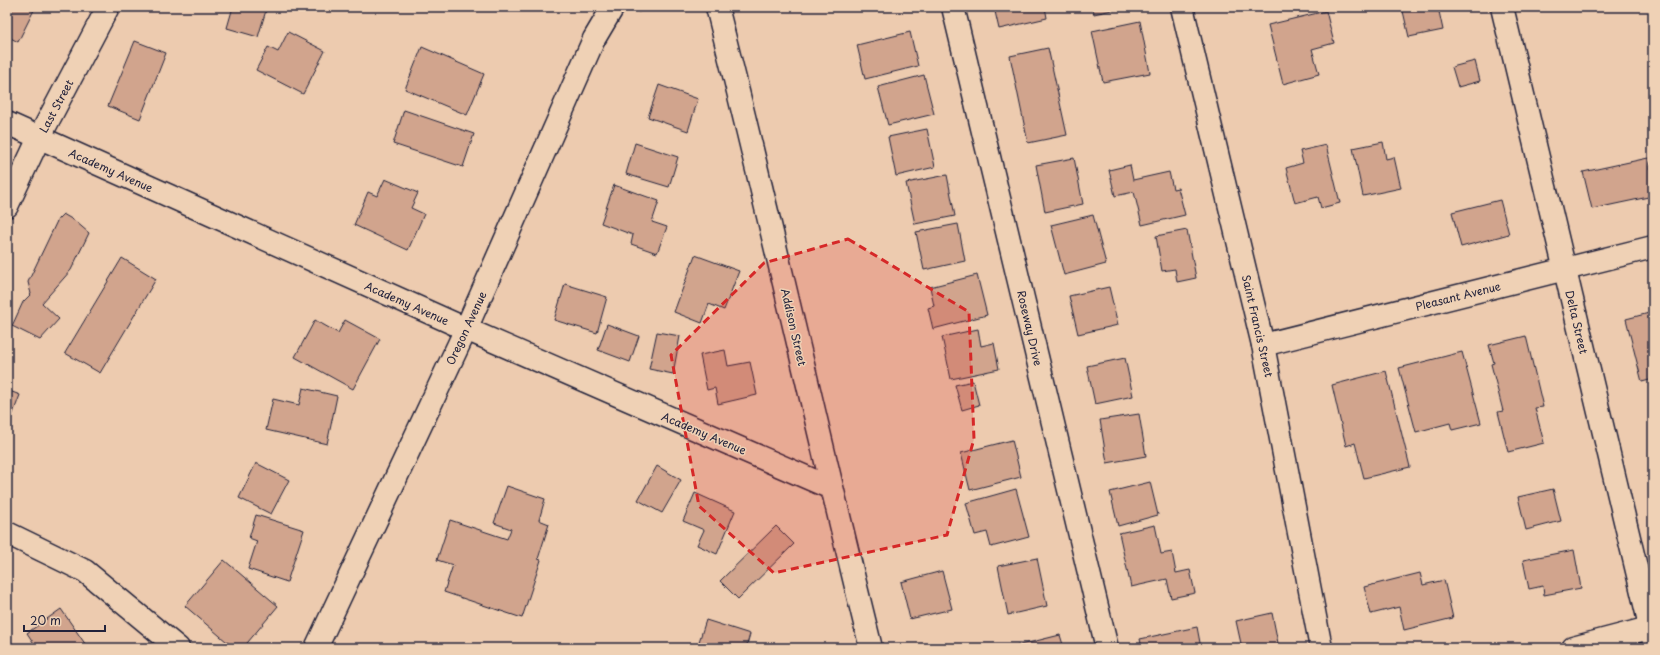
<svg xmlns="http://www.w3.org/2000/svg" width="1660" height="655" font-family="'Playpen Sans',sans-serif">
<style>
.building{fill:#d1a48d;stroke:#22223b}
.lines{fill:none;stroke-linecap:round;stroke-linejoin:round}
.minor-casing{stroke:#22223b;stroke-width:25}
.secondary-casing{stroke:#22223b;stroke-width:25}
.path{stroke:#22223b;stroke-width:2.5;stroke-dasharray:3 3;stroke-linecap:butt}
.minor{stroke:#efd1b5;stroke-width:22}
.secondary{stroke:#efd1b5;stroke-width:22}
.marked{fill:#d62828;fill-opacity:0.2;stroke:#d62828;stroke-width:3;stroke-dasharray:8 5;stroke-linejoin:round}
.labels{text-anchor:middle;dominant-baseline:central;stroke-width:3;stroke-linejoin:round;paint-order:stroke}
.street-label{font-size:11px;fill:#22223b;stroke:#efd1b5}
</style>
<rect width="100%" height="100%" fill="#edcbaf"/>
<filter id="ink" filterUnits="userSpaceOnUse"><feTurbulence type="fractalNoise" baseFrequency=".025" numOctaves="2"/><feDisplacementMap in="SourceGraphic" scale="8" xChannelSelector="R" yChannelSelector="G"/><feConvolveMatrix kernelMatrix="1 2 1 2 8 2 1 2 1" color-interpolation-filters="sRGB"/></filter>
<g filter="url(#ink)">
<g class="building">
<path d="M 7,7 L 29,7 L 34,10 L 18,42 L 7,36 Z"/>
<path d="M 233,7 L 267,7 L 258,37 L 227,28 Z"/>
<path d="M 994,7 L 1045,7 L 1047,18 L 999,29 Z"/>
<path d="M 1093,7 L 1126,7 L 1094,14 Z"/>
<path d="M 1402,7 L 1438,7 L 1443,30 L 1409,37 Z"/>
<path d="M 1326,11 L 1334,43 L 1312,49 L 1319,74 L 1283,84 L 1268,25 Z"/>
<path d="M 1140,21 L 1150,73 L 1103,82 L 1092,31 Z"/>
<path d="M 288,32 L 325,51 L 303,94 L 256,70 L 268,47 L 278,52 Z"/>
<path d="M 910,32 L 918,66 L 865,79 L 857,45 Z"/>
<path d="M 135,41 L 166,53 L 140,119 L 108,106 Z"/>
<path d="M 422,47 L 484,74 L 467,115 L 405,89 Z"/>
<path d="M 1048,48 L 1067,135 L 1028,143 L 1010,56 Z"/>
<path d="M 1475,61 L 1480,81 L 1458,87 L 1452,67 Z"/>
<path d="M 924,75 L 934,114 L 888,125 L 878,87 Z"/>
<path d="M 659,85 L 698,99 L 688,131 L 648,117 Z"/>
<path d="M 404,110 L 474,134 L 463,167 L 393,144 Z"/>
<path d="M 927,129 L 935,167 L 896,176 L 888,137 Z"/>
<path d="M 1383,142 L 1386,159 L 1394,157 L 1401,188 L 1363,196 L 1353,148 Z"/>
<path d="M 635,143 L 678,157 L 669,187 L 626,174 Z"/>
<path d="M 1326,145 L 1340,203 L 1321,208 L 1318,197 L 1295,203 L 1286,168 L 1303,163 L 1300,151 Z"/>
<path d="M 1074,158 L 1083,204 L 1045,212 L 1036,165 Z"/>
<path d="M 1648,158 L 1653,179 L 1653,196 L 1592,209 L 1583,172 Z"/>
<path d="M 1130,165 L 1133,180 L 1169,172 L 1173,189 L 1178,188 L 1185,215 L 1142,225 L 1134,192 L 1115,196 L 1109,170 Z"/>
<path d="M 947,175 L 955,216 L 915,224 L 906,183 Z"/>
<path d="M 385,179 L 418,193 L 411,208 L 424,214 L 408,250 L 354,225 L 368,192 L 377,196 Z"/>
<path d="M 614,185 L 659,201 L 652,222 L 667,227 L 657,253 L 631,244 L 633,235 L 601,223 Z"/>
<path d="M 1500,200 L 1509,234 L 1461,247 L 1452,212 Z"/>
<path d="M 63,214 L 75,221 L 89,233 L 71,270 L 42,303 L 59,319 L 40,340 L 12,326 L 23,302 L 31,294 L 28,282 L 58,219 Z"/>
<path d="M 1093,215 L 1106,264 L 1064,275 L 1051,225 Z"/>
<path d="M 958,224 L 965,261 L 924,270 L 916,232 Z"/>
<path d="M 1187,230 L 1196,278 L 1177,282 L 1175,269 L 1162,271 L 1156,236 Z"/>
<path d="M 695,255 L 739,271 L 724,310 L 709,304 L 702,323 L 674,312 Z"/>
<path d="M 122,258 L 156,279 L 100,373 L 65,353 Z"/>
<path d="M 977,275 L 987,315 L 933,329 L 928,308 L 934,306 L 930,287 Z"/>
<path d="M 565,284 L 607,297 L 597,333 L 554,320 Z"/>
<path d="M 1109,287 L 1118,325 L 1078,334 L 1069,296 Z"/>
<path d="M 1653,312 L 1653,379 L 1642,382 L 1626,319 Z"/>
<path d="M 315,320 L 338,333 L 345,320 L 380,339 L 353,389 L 295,357 Z"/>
<path d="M 607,324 L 639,336 L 630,362 L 598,350 Z"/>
<path d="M 978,329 L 981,346 L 994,343 L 999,369 L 951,379 L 942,337 Z"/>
<path d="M 657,332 L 680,336 L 673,374 L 649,369 Z"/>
<path d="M 1526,336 L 1543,407 L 1535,408 L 1544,443 L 1508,452 L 1498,412 L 1503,411 L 1491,364 L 1494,363 L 1489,345 Z"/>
<path d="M 725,350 L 728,366 L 750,362 L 757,395 L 718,404 L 715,388 L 707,390 L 700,355 Z"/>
<path d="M 1462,352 L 1481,423 L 1452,430 L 1450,423 L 1416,432 L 1399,368 Z"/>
<path d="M 1125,358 L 1133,396 L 1095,404 L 1087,366 Z"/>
<path d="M 1386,371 L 1410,467 L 1364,478 L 1355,443 L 1346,446 L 1332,385 Z"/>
<path d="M 973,381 L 979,405 L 962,410 L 955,385 Z"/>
<path d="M 303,388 L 337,396 L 327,444 L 266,430 L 273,399 L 299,405 Z"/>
<path d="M 7,390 L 20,395 L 7,429 Z"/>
<path d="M 1139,414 L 1146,456 L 1107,463 L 1100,420 Z"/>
<path d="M 1012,440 L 1021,477 L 970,490 L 961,453 Z"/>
<path d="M 256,463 L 289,480 L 271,514 L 239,498 Z"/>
<path d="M 657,466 L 681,480 L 662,513 L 638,500 Z"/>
<path d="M 1150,482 L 1158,515 L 1118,526 L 1110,492 Z"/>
<path d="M 507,486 L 545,499 L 539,520 L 549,524 L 538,559 L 541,560 L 522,618 L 444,592 L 453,565 L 437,560 L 450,520 L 507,539 L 511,529 L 494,523 Z"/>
<path d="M 1016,489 L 1029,537 L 991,547 L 987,532 L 975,535 L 966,503 Z"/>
<path d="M 1553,489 L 1561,521 L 1526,530 L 1518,497 Z"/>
<path d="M 695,493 L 735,511 L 717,554 L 697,545 L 704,530 L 683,521 Z"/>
<path d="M 256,515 L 304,530 L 287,582 L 248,569 L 257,541 L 249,538 Z"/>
<path d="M 1155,525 L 1161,554 L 1172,552 L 1176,573 L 1190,570 L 1195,593 L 1171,598 L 1167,579 L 1131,587 L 1119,533 Z"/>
<path d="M 776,526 L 794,544 L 738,599 L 720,581 Z"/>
<path d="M 1574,550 L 1581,588 L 1544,595 L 1543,586 L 1529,589 L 1523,560 Z"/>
<path d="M 1037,558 L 1047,606 L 1008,615 L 998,566 Z"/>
<path d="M 224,560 L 278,606 L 243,648 L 234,648 L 185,606 Z"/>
<path d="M 942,571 L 952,609 L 910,619 L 901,582 Z"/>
<path d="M 1420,573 L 1423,585 L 1444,580 L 1453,618 L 1404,630 L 1399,607 L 1371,614 L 1364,587 Z"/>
<path d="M 61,609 L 88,648 L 37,648 L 27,633 Z"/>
<path d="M 1272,613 L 1279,648 L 1242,648 L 1236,621 Z"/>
<path d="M 706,620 L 750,634 L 746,648 L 697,648 Z"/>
<path d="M 1197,627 L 1201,648 L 1142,648 L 1140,639 Z"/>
<path d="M 1060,635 L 1064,648 L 1008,648 Z"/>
</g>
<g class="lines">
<g class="minor-casing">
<g id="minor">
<path d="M 717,7 C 771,220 818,435 871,648"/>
<path d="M 953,7 L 1107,648"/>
<path d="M 1182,7 L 1263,345 L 1321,648"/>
<path d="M 1502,7 L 1653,638"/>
<path d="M 7,123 L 466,329 L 831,488"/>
<path d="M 7,206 L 39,138 L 108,7"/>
<path d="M 1263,345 L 1653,247"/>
<path d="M 7,533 L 85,571 L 178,648"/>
<path d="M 1573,648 L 1653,627"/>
</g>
</g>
<g class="secondary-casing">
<path id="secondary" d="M 316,648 L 466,329 L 594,39 L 613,7"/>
</g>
<path class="path" d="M 638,12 L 641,7"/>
<use href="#minor" class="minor"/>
<use href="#secondary" class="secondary"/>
</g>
</g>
<path class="marked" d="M 848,239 L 969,312 L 974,439 L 947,535 L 774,573 L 699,506 L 671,355 L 764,263 Z"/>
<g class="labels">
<g class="street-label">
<text transform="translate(56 106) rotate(-62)">Last Street</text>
<text transform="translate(111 170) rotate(24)">Academy Avenue</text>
<text transform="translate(1458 296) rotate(-14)">Pleasant Avenue</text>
<text transform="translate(407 303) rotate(24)">Academy Avenue</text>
<text transform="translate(1577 322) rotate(77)">Delta Street</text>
<text transform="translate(1258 326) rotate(77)">Saint Francis Street</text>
<text transform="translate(794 327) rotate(77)">Addison Street</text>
<text transform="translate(466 328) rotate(-65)">Oregon Avenue</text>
<text transform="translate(1030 328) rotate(77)">Roseway Drive</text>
<text transform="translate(704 433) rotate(23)">Academy Avenue</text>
</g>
</g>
<rect width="1660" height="655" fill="none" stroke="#efd1b5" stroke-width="24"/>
<rect x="12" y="12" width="1636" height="631" fill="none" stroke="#22223b" stroke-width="1.5" filter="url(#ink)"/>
<path d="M24 625v6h81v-6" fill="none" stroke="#22223b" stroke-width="2"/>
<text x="30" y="625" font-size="12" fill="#22223b" stroke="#efd1b5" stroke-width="3" paint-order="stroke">20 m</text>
</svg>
